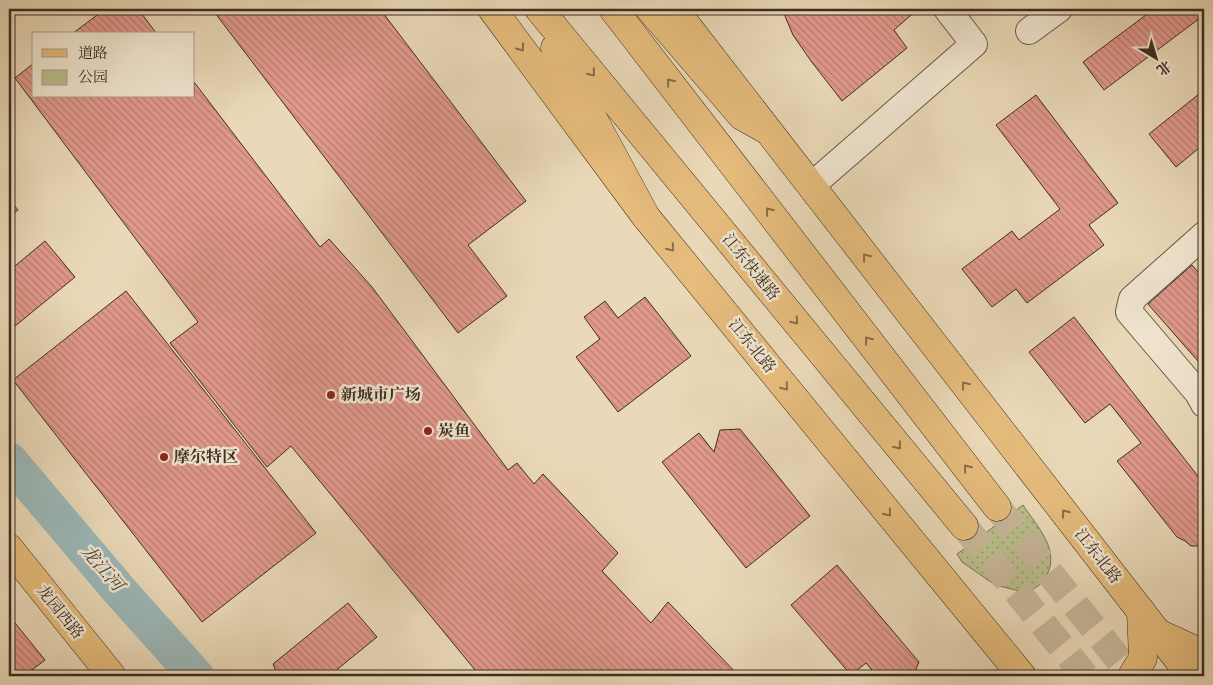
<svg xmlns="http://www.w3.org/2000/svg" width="1213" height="685" font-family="Cardo,'Noto Serif SC',serif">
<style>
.green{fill:url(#green-dots);stroke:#7a7656}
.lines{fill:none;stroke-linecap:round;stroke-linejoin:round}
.river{stroke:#9cb8b9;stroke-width:36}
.building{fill:url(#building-back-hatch);stroke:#3b2f21}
.highway-tunnel{stroke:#c7b79a;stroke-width:28;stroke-dasharray:28 14;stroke-linecap:butt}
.minor-casing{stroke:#675a47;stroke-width:28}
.major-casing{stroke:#3b2f21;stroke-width:29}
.highway-casing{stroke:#3b2f21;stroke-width:29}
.minor{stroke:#f1e6d1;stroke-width:26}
.major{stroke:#e5bc7c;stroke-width:28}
.highway{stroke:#e5bc7c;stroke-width:28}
.oneway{stroke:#886e4a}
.poi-dot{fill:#8f2418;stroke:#f1e6d1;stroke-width:2}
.labels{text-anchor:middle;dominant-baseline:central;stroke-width:5;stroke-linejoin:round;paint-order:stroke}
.street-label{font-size:16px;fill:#3b2f21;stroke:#f1e6d1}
.poi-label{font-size:16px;font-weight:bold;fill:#3b2f21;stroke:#f1e6d1;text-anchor:start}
.water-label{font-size:18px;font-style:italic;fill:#4e4a3f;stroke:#f1e6d1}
</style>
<defs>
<pattern id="green-dots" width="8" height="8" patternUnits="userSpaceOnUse" patternTransform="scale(1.25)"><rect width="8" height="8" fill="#babe8c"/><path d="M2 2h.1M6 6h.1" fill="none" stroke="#989b72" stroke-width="1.8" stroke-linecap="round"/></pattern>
<pattern id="building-back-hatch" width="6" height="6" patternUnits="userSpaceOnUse" patternTransform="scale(1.25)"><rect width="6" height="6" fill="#e2998d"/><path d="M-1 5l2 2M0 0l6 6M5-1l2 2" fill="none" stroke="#b87d73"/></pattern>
</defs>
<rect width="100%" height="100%" fill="#ead9b8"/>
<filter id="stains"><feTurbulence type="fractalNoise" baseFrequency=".004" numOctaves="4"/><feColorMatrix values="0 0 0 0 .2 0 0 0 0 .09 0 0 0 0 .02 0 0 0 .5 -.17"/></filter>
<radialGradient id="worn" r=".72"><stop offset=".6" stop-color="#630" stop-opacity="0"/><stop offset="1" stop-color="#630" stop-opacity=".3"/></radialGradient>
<path class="green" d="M 1023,505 C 1038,528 1063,552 1044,580 C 1041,585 1033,589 1028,593 L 995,585 L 962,562 L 957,554 Z"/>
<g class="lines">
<path class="river" d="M 9,460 L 119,590 L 196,676"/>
</g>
<g class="building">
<path d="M 105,9 L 138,9 L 157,34 L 72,34 Z"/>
<path d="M 212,9 L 380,9 L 526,201 L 468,245 L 507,296 L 458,333 Z"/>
<path d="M 782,9 L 918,9 L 894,30 L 907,48 L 842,101 L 811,61 L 793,35 Z"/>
<path d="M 1154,9 L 1204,9 L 1204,15 L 1104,90 L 1083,62 Z"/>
<path d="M 34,63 L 34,96 L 194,96 L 194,82 L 320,247 L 329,239 L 372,287 L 508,470 L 517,463 L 534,484 L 543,474 L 618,553 L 602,571 L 651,623 L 668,602 L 739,676 L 480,676 L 291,446 L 267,467 L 170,343 L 198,322 L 15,78 Z"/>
<path d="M 1204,90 L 1204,144 L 1176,167 L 1149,134 Z"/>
<path d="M 1036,95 L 1118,203 L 1089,225 L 1104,245 L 1027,303 L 1016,289 L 992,307 L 962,269 L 1012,231 L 1019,240 L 1060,209 L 996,125 Z"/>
<path d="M 9,199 L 18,210 L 9,217 Z"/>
<path d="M 45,241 L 75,277 L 9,331 L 9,271 Z"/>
<path d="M 1192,265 L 1204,279 L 1204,368 L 1148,304 Z"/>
<path d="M 126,291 L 316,533 L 202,622 L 13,380 Z"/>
<path d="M 645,297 L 691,356 L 618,412 L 576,357 L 600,339 L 584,317 L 605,301 L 618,318 Z"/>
<path d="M 1074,317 L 1204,484 L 1204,542 L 1200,546 L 1191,546 L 1185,541 L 1177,537 L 1117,461 L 1141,443 L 1110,404 L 1085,423 L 1029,352 Z"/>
<path d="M 740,429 L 810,516 L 746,568 L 662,462 L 699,433 L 714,452 L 720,430 Z"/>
<path d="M 837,565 L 919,662 L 913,676 L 877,676 L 866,663 L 851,675 L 791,605 Z"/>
<path d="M 348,603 L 377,637 L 329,676 L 281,676 L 276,671 L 273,664 Z"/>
<path d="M 15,623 L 45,660 L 24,676 L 9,676 L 9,628 Z"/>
</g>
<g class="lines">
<g class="highway-tunnel">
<path d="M 997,507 L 1132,676"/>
<path d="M 964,526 L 1085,676"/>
</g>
<g class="minor-casing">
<g id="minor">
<path d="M 1029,31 L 1059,9"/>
<path d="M 811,186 L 974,44 L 947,9"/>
<path d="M 1204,235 L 1132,299 L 1129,312 L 1198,393 L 1204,404"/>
</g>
</g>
<g class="major-casing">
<g id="major">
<path d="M 492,9 L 646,217 L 1022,676"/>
<path d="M 674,9 L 1191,676"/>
<path d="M 9,548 L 112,676"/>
<path d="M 1160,634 L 1204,654"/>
<path d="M 1132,676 L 1143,658 L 1141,611"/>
</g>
</g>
<g class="highway-casing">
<g id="highway">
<path d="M 539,9 L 964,526"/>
<path d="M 613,9 L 997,507"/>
<path d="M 650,9 L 742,116 L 767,130"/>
<path d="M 555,48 L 646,217"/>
</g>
</g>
<use href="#minor" class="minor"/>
<use href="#major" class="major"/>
<use href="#highway" class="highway"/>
</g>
<defs><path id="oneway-chevron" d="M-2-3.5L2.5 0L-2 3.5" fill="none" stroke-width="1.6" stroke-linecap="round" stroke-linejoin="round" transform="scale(1.25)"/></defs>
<g class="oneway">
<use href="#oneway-chevron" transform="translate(521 48) rotate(54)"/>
<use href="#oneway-chevron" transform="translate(592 73) rotate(51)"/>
<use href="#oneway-chevron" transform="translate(670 82) rotate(-128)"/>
<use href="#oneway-chevron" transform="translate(769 211) rotate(-128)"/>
<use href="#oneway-chevron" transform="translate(671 248) rotate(51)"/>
<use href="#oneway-chevron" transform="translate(866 257) rotate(-128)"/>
<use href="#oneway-chevron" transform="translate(795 321) rotate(51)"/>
<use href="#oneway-chevron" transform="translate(868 340) rotate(-128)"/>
<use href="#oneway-chevron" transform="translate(965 385) rotate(-128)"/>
<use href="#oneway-chevron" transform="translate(785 387) rotate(51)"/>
<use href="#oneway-chevron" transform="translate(898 446) rotate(51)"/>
<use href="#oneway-chevron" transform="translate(967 468) rotate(-128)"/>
<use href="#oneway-chevron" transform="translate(888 513) rotate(51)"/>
<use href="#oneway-chevron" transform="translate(1065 513) rotate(-128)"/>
</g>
<g class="poi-dot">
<circle cx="331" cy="395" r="5"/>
<circle cx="428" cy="431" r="5"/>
<circle cx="164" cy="457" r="5"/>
</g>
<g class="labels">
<g class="street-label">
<text transform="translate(751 267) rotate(51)">江东快速路</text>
<text transform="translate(752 346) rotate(51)">江东北路</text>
<text transform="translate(1098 556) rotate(52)">江东北路</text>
<text transform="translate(60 612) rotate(51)">龙园西路</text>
</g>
<g class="poi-label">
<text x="341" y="395">新城市广场</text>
<text x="438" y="431">炭鱼</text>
<text x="174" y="457">摩尔特区</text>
</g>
<g class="water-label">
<text transform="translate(102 568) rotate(49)">龙江河</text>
</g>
</g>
<rect width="1213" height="685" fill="none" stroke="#ead9b8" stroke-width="30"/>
<rect x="10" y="10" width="1193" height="665" fill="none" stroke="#3b2f21" stroke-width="2.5"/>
<rect x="15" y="15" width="1183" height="655" fill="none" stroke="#3b2f21"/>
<rect x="32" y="32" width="162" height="65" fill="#f1e6d1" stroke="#a89d8b"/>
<rect x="42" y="49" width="25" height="8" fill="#e5bc7c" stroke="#a89d8b"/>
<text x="78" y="58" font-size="15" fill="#3b2f21">道路</text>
<rect x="42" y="70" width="25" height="15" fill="#babe8c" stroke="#a89d8b"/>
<text x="78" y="82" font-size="15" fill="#3b2f21">公园</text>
<g transform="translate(1156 58) rotate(142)" stroke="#f1e6d1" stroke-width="4" paint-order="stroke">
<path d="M0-4L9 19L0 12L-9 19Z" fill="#3b2f21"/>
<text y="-8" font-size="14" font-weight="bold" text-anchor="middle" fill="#3b2f21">北</text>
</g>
<rect width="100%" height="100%" filter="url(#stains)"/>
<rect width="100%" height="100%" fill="url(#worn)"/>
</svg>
